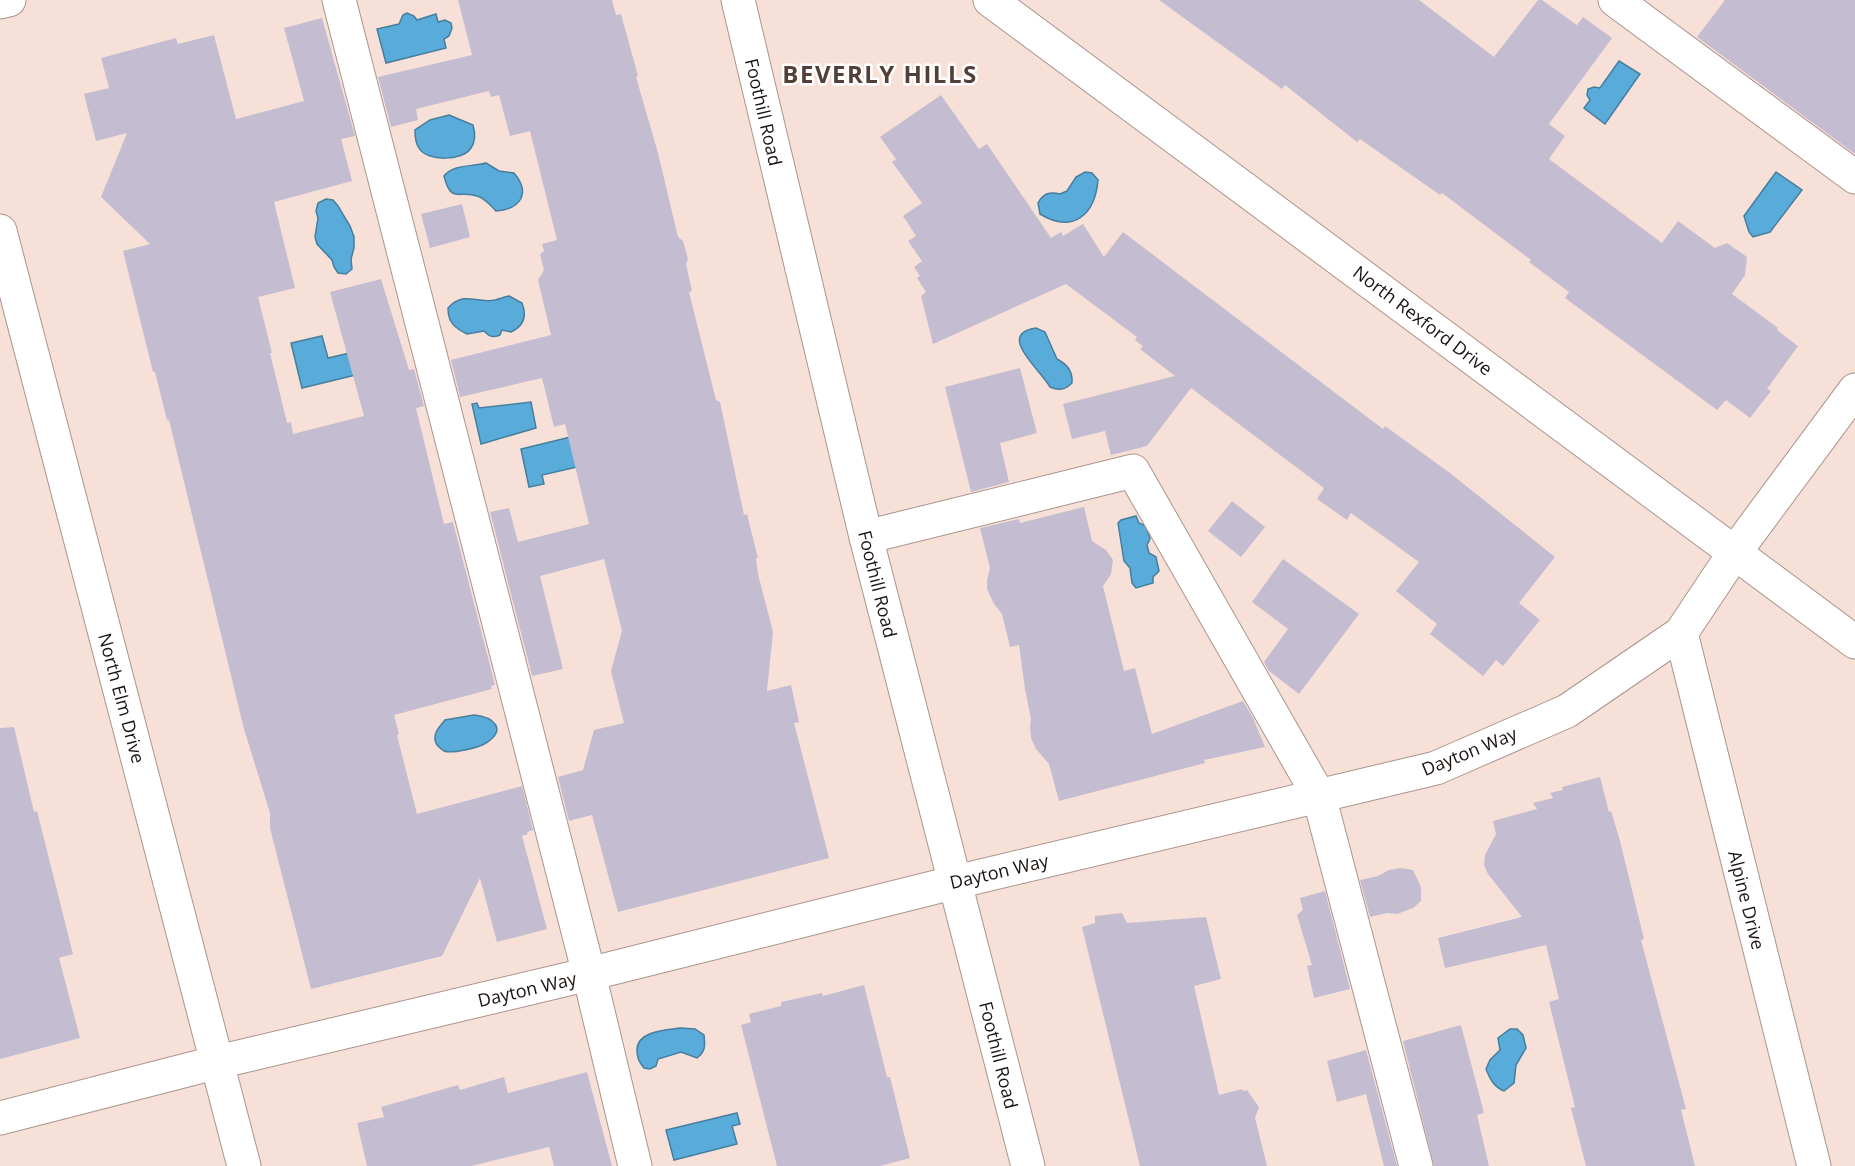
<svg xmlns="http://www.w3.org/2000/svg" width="1855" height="1166" font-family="'Open Sans',sans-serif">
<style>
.water{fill:#59acda;stroke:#467e9d;stroke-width:1.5}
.building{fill:#c4bdd1}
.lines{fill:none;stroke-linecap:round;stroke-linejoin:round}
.minor-casing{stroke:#aa958d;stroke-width:35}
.minor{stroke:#fff;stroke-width:33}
.labels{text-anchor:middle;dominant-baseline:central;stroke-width:5;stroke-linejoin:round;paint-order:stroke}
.street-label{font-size:18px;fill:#1b1310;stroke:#fff}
.district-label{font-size:24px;font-weight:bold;letter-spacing:1.5px;fill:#513f38;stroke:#fff}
</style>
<rect width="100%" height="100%" fill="#f7e0d8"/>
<g class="water">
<path d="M 407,13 L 414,16 L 417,20 L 436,14 L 438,22 L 445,20 L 451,23 L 452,28 L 449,36 L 444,39 L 446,48 L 386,63 L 377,29 L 399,24 L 403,15 Z"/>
<path d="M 1619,61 L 1640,74 L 1605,124 L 1584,108 L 1590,100 L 1587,95 L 1588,89 L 1594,87 L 1600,88 Z"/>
<path d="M 449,115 L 473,125 C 475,132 476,141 471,148 C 463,161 427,162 419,148 C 415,143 415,136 415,130 L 430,120 Z"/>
<path d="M 486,163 L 499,171 L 514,173 C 531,193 521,209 496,211 C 490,205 485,198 477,196 C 459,190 451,204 444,176 C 454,164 471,167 486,163 Z"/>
<path d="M 1085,172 L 1092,173 L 1098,180 C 1095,215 1073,234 1040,214 L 1038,203 C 1043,194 1049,191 1060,194 L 1067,191 L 1076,177 Z"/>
<path d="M 1776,172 L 1802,190 L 1770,232 L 1753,237 L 1749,232 L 1744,216 Z"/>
<path d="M 326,199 L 333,200 L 338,206 L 350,226 L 354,237 L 354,248 L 351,259 L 352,269 L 346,274 L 338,273 L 334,267 L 332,260 L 317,244 L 315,237 L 318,218 L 316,211 L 318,203 Z"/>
<path d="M 509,296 L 522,303 C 527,316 524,326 511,332 L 502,330 L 500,335 C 493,338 490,337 484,331 L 467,334 C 455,328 448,323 448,308 C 464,290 476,304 495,300 C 500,299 503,297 509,296 Z"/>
<path d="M 1036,328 L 1045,332 L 1057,359 C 1067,364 1073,371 1072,383 C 1065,390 1059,391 1050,387 C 1042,371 995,334 1036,328 Z"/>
<path d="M 322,336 L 328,358 L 359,351 L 364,373 L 302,388 L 291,343 Z"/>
<path d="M 531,402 L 536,428 L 481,444 L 472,404 L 477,403 L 479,408 Z"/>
<path d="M 579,435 L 586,465 L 542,475 L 544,484 L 529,487 L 521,449 Z"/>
<path d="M 1136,516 L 1139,523 L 1146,526 L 1150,539 L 1147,545 L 1149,553 L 1156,557 L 1159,571 L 1153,577 L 1153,583 L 1136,588 L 1132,583 L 1130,568 L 1124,561 L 1118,523 L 1121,520 Z"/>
<path d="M 474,715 C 493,717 508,729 486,743 C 478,748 452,754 444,751 C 442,750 438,746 437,745 C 431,735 439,727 445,720 Z"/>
<path d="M 680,1028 L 695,1029 L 704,1035 C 705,1045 706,1051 697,1058 L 681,1052 L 658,1059 L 656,1066 L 650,1069 L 644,1068 C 639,1062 637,1058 637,1050 C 637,1031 666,1030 680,1028 Z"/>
<path d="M 1510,1029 L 1517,1029 L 1523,1035 L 1526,1048 L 1516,1065 L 1514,1083 L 1504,1091 C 1494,1087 1490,1079 1486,1069 L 1490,1060 L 1500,1050 L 1498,1038 Z"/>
<path d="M 737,1113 L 740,1124 L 732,1126 L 737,1144 L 674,1160 L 666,1130 Z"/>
</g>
<g class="building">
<path d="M 458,0 L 612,0 L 616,15 L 621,14 L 638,76 L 636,77 L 658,153 L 678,237 L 683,241 L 688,259 L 686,264 L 692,291 L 689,292 L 716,400 L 720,402 L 744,515 L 747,514 L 758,558 L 756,558 L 758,574 L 773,632 L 767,691 L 791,685 L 799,722 L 794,723 L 829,858 L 618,912 L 592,815 L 569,821 L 558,777 L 583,770 L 594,730 L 624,723 L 611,671 L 622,631 L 604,559 L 540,576 L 563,669 L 532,676 L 490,512 L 509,508 L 518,542 L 589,524 L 565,424 L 554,427 L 542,378 L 460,397 L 451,360 L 551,335 L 538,280 L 544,270 L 540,254 L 544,251 L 542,244 L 557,240 L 530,131 L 510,136 L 499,95 L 491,97 L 489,91 L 416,109 L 418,120 L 391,127 L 378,77 L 472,55 Z"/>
<path d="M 1159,0 L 1419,0 L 1494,57 L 1538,0 L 1542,0 L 1577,25 L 1583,17 L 1612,38 L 1549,124 L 1565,136 L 1549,159 L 1662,243 L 1678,221 L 1715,248 L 1727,243 L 1747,257 L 1745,275 L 1732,294 L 1778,328 L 1777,330 L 1798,346 L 1767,389 L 1771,391 L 1750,418 L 1726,400 L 1717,410 L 1565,298 L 1569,292 L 1529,262 L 1531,260 L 1442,193 L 1440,195 L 1360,139 L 1357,142 L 1285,85 L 1282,89 Z"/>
<path d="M 1725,0 L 1855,0 L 1855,154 L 1697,37 Z"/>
<path d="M 322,18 L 355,136 L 341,139 L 352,181 L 274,202 L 295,288 L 258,297 L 272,353 L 270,353 L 287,423 L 291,422 L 293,434 L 364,416 L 330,292 L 381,279 L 409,370 L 414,369 L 424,406 L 416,408 L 444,524 L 453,522 L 495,685 L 491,686 L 492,689 L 394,715 L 399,734 L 397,735 L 417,814 L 522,786 L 533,830 L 527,832 L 528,834 L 522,836 L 547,929 L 497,942 L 480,878 L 442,956 L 311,989 L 270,828 L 270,813 L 244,729 L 169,420 L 167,420 L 155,372 L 153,372 L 123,251 L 150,244 L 101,197 L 127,133 L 96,141 L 84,94 L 109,88 L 101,58 L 176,38 L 178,44 L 214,35 L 236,119 L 304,101 L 284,28 Z"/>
<path d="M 941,95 L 979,149 L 987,144 L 1051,238 L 1061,232 L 1063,236 L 1083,224 L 1104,257 L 1123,232 L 1383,429 L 1385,426 L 1450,473 L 1555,557 L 1519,603 L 1540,620 L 1503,666 L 1496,660 L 1483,676 L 1430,634 L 1437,624 L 1396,591 L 1419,562 L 1351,513 L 1347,520 L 1317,499 L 1324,488 L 1191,388 L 1147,446 L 1111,455 L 1105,431 L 1072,439 L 1063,404 L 1175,376 L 1140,349 L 1143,346 L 1135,340 L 1137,337 L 1066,284 L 933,344 L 921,296 L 926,292 L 917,278 L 920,276 L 914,267 L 922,261 L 908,241 L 916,236 L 903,216 L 922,203 L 892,162 L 896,159 L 880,137 Z"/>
<path d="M 462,204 L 470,237 L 430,248 L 421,214 Z"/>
<path d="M 1020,368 L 1037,433 L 1000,443 L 1009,482 L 971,492 L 945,387 Z"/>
<path d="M 1232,501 L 1265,527 L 1241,557 L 1208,531 Z"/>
<path d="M 1084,507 L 1092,541 L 1106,550 L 1113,560 L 1111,574 L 1103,586 L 1124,671 L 1135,668 L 1152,734 L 1243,701 L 1253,718 L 1265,747 L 1204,760 L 1205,763 L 1059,801 L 1049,764 L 1036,749 L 1031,738 L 1030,726 L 1031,719 L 1025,689 L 1019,645 L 1010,647 L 1002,614 L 994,604 L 987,589 L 987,580 L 990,568 L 980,528 L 1019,519 L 1020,523 Z"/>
<path d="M 1283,559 L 1359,614 L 1299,694 L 1269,671 L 1264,662 L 1288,629 L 1252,602 Z"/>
<path d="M 14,727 L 34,812 L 37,811 L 73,954 L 59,958 L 80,1038 L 0,1059 L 0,728 Z"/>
<path d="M 1600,777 L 1609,812 L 1611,811 L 1620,841 L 1644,939 L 1641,940 L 1686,1109 L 1681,1110 L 1695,1166 L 1586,1166 L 1571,1108 L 1575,1107 L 1549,1002 L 1559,999 L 1546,945 L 1445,968 L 1438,938 L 1522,917 L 1488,874 L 1484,865 L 1485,855 L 1496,834 L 1493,821 L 1537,809 L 1533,803 L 1553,798 L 1550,793 L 1563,790 L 1562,787 Z"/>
<path d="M 1400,868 L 1413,870 L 1421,887 L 1421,901 L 1413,908 L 1397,914 L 1387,913 L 1370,917 L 1360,880 L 1378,876 L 1389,870 Z"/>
<path d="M 1325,891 L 1350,989 L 1314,998 L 1307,966 L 1312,965 L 1297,915 L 1303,910 L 1300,898 Z"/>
<path d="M 1122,913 L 1127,923 L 1206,917 L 1221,979 L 1194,986 L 1219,1095 L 1242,1089 L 1243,1091 L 1247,1090 L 1259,1107 L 1255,1118 L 1267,1166 L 1140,1166 L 1082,927 L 1095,923 L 1095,916 Z"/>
<path d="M 864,985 L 887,1077 L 890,1077 L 910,1158 L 880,1166 L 777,1166 L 741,1025 L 751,1022 L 749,1014 L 781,1006 L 781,1002 L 822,993 L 823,996 Z"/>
<path d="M 1461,1025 L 1484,1113 L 1477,1115 L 1489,1166 L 1434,1166 L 1403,1041 Z"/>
<path d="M 1366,1050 L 1397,1166 L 1384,1166 L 1366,1094 L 1337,1102 L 1327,1061 Z"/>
<path d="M 587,1072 L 612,1166 L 554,1166 L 549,1147 L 471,1166 L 367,1166 L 357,1123 L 384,1117 L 381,1107 L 458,1085 L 460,1090 L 504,1077 L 508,1093 Z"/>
</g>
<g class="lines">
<g class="minor-casing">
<g id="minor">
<path d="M 339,0 L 589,974 L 635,1166"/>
<path d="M 738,0 L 866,537 L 1028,1166"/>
<path d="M 990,0 L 1855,642"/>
<path d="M 1615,0 L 1855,177"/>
<path d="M 0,2 L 9,0"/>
<path d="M 0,231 L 244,1166"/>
<path d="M 866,537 L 1133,471 L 1319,796 L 1416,1166"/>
<path d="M 1681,633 L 1814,1166"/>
<path d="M 0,1118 L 218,1062 L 589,974 L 956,882 L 1436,768 L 1567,711 L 1681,633 L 1735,552 L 1855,390"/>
</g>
</g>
<use href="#minor" class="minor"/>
</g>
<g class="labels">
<g class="street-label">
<text transform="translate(764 112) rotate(77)">Foothill Road</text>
<text transform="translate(1423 320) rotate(37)">North Rexford Drive</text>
<text transform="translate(878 584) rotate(76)">Foothill Road</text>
<text transform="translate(122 698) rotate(75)">North Elm Drive</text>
<text transform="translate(1469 751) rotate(-22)">Dayton Way</text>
<text transform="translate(999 871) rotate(-13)">Dayton Way</text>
<text transform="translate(1747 900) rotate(76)">Alpine Drive</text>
<text transform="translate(527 989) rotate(-13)">Dayton Way</text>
<text transform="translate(999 1055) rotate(76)">Foothill Road</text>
</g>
<g class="district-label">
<text x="880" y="73">BEVERLY HILLS</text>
</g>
</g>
</svg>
